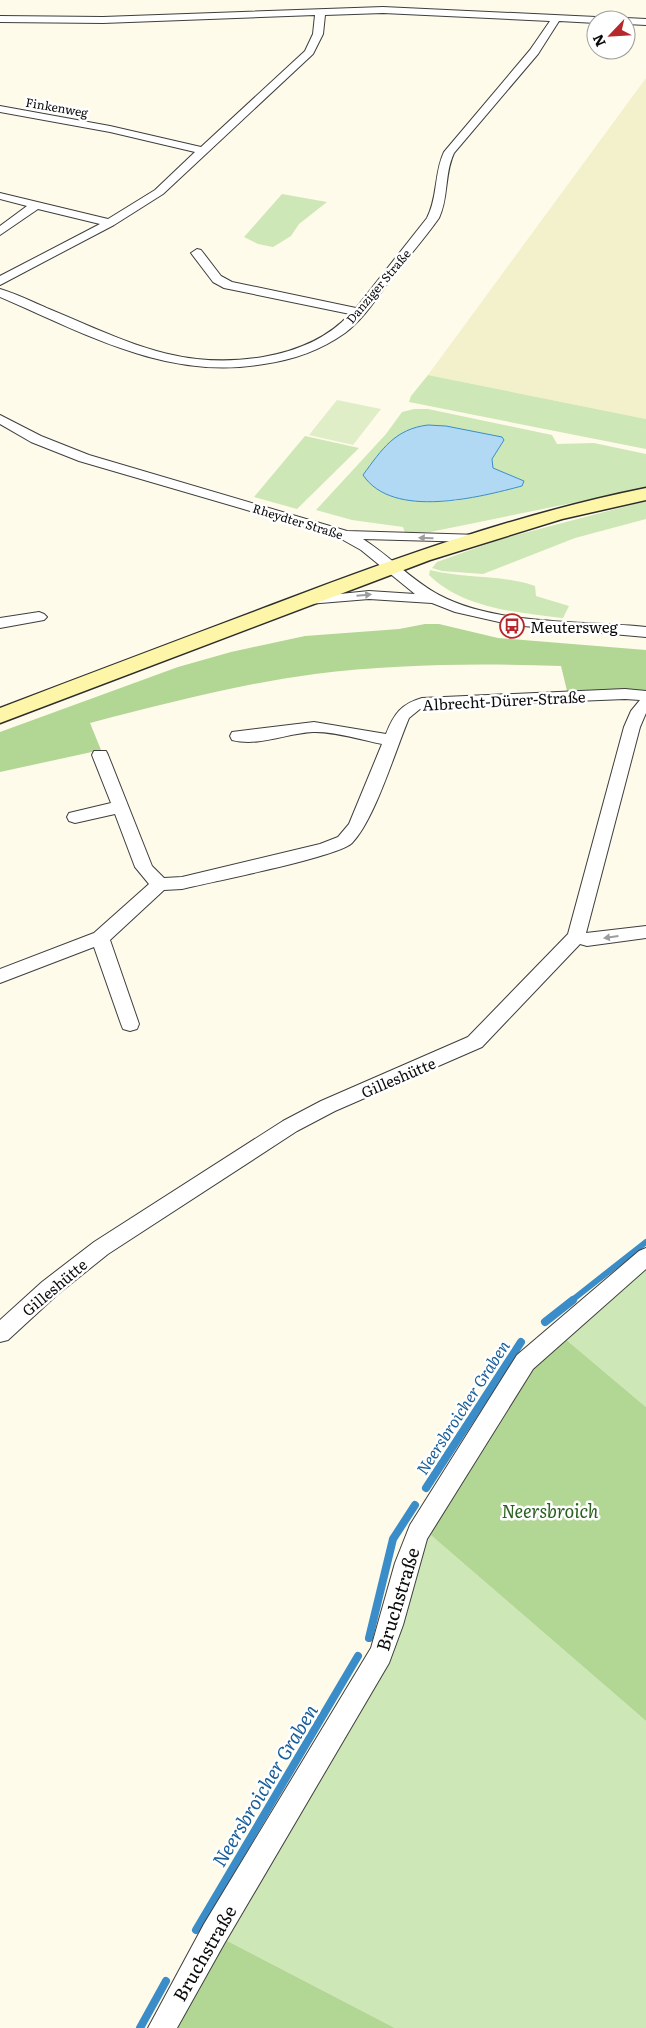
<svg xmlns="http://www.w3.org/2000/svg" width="646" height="2028" font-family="Literata,serif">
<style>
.farmland{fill:#f3f0cc}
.green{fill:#cee7b6;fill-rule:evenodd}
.forest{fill:#b2d795}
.pitch{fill:#e0eec7}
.water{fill:#b1d9f4;stroke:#3a8dc9}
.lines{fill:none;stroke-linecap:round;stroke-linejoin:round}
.stream-far1{stroke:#3a8dc9;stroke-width:6}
.stream{stroke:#3a8dc9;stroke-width:8}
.street-casing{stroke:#3e3e3e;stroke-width:2}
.secondary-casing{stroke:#2d2d2d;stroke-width:3}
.street{fill:#fff;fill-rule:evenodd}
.secondary{fill:#fdf5a7;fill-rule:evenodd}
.oneway{fill:#9d9d9d}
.labels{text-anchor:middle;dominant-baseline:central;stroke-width:5;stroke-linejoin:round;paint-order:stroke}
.far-street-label{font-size:12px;fill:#0b0b0b;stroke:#fff}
.poi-label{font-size:15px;fill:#0b0b0b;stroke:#fff;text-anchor:start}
.street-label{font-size:15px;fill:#0b0b0b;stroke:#fff}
.water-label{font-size:16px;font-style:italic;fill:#195e98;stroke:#fff}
.near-park-label{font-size:18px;font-style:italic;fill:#2b601e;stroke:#fff}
.near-street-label{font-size:18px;fill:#0b0b0b;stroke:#fff}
.near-water-label{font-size:19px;font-style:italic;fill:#195e98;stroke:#fff}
</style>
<rect width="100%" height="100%" fill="#fefbea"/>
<path class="farmland" d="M 646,78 L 646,419 L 428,375 Z"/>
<g class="green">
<path d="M 282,194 L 327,202 L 299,224 L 291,236 L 273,247 L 258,244 L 244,237 Z"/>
<path d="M 428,375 L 646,419 L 646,449 L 409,402 L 411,396 Z"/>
<path d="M 414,409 L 428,409 L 552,435 L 557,444 L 594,443 L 646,454 L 646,488 L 430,532 L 405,533 L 403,527 L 352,520 L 316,510 L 386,434 L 402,412 ZM 504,440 L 492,459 L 493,468 L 524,481 L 522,486 L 455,501 L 424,502 Z"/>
<path d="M 305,436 L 359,448 L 297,509 L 254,497 Z"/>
<path d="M 646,501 L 646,519 L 575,538 L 483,574 L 442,571 L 432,568 L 437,562 L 501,539 Z"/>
<path d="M 430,570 C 465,579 500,574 535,586 L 536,596 L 569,606 L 563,618 C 518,613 462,608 429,575 Z"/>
<path d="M 646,1257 L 646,1407 L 557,1332 Z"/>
<path d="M 426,1531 L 646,1721 L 646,2028 L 395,2028 L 214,1934 L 328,1764 Z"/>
</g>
<g class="forest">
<path d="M 425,624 L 439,624 L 498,638 L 646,650 L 646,695 L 568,695 L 561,666 C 479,663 396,664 315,674 C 239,684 164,704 90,723 L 101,750 L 0,772 L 0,732 L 178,667 L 231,652 L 305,636 L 399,629 Z"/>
<path d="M 557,1332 L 646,1407 L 646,1721 L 426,1531 Z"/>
<path d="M 214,1934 L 395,2028 L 167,2028 Z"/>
</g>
<path class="pitch" d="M 337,400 L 381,409 L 353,445 L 309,435 Z"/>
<path class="water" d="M 428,425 L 446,426 L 502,437 L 504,440 L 492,459 L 493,468 L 524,481 L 522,486 C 480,497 393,520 363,475 C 382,449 395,429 428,425 Z"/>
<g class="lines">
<path class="stream-far1" d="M 571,1301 L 646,1242"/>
<g class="stream">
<path d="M 545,1322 L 573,1300"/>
<path d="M 426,1488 L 521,1342"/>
<path d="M 369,1638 L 393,1539 L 415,1505"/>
<path d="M 196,1930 L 358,1656"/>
<path d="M 140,2028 L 166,1981"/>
</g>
<g class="street-casing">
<g id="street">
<path d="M 383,7 L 596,17 L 601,20 L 596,20 L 596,23 L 559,21 L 538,54 L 454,153 C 444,174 449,197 439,218 C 425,238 409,256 394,275 C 379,294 365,318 345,333 C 321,350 293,360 264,364 C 168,381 86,334 0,297 L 0,289 C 17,294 33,302 49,309 C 124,340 179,371 263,357 C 297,351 327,339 350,314 L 224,288 L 213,282 L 191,253 L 197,249 L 201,250 L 221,276 L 232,282 L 356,308 L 427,218 C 438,197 434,173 444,152 L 530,50 L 550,21 L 383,13 L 325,15 L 323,34 L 313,54 L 163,194 L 114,225 L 0,285 L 0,276 L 100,224 L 38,209 L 0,235 L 0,226 L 27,206 L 0,199 L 0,193 L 108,219 L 155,190 L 195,152 L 110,132 L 0,112 L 0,106 L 110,126 L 201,147 L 305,51 L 313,34 L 315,15 L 103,23 L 0,22 L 0,16 L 103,17 Z"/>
<path d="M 626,18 L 646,19 L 646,25 L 626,24 L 626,20 L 622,20 Z"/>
<path d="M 0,415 L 41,436 L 89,455 L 347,531 L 480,535 L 482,538 L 475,542 L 363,539 C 390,556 411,580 439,595 C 498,626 581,620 646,627 L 646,637 L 512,625 L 455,612 L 432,603 L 369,599 L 296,605 L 294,602 L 296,599 L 301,598 L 369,591 L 415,594 L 361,550 L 336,536 L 79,461 L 31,442 L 0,424 Z"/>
<path d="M 39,612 L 44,614 L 47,617 L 44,620 L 0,628 L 0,618 Z"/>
<path d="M 625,689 L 646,691 L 646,713 L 640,727 L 586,933 L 646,926 L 646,938 L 587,946 L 580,944 L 482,1047 L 335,1111 L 297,1131 L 108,1254 L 58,1294 L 8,1340 L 0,1342 L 0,1320 L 42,1282 L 94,1242 L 283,1121 L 321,1101 L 468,1037 L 568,934 L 624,727 L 631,711 L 640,700 L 625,699 L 431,707 L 420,709 L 409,718 C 395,751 375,819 352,843 C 338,857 210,882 182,889 L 164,890 L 110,940 L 139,1024 L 137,1029 L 130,1031 L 123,1029 L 121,1024 L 94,947 L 0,983 L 0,969 L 94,933 L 149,884 L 135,867 L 115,814 L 75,823 L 69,821 L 67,817 L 69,813 L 111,803 L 92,755 L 94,751 L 106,751 L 108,755 L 152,866 L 164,878 L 182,877 L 320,844 L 338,837 L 349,824 L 382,744 C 362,740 333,731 313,732 C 287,733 259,747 232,740 L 230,736 L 232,732 L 314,722 L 386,734 C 394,714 401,704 422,698 Z"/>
<path d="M 646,1248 L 646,1269 L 533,1369 L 427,1539 L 403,1625 L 389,1663 L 224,1944 L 177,2028 L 148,2028 L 204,1924 L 371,1648 L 395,1563 L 410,1525 L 517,1355 L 639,1251 Z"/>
</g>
</g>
<g class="secondary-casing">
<path id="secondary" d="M 646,488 L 646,500 L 562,519 L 430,560 L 0,723 L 0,708 C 90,673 181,639 272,605 C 395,558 517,514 646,488 Z"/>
</g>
<use href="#street" class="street"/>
<use href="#secondary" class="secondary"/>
</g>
<defs><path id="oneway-solid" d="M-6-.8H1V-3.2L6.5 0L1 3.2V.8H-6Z" transform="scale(1.25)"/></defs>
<g class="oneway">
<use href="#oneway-solid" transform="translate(426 538) rotate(-178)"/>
<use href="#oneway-solid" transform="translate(364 595) rotate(-5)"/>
<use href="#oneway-solid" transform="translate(611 937) rotate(172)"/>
</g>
<defs>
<g id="bus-ring" transform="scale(1.25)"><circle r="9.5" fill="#fff" stroke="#b6282c" stroke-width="1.5"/><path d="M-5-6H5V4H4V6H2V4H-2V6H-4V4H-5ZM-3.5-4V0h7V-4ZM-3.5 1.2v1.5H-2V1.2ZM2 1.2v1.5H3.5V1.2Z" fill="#b6282c"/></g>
</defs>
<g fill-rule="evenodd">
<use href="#bus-ring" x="512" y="626"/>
</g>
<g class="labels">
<g class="far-street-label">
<text transform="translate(57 107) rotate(10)">Finkenweg</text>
<text transform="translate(378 286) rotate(-50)">Danziger Straße</text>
<text transform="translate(298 521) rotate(17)">Rheydter Straße</text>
</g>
<g class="poi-label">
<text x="530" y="626">Meutersweg</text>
</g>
<g class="street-label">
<text transform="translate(504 700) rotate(-3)">Albrecht-Dürer-Straße</text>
<text transform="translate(398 1077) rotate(-23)">Gilleshütte</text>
<text transform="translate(54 1287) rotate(-40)">Gilleshütte</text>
</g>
<g class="water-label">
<text transform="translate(462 1407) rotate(-57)">Neersbroicher Graben</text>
</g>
<g class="near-park-label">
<text x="550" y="1510">Neersbroich</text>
</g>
<g class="near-street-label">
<text transform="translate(397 1599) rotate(-73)">Bruchstraße</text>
<text transform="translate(204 1953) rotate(-60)">Bruchstraße</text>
</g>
<g class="near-water-label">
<text transform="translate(264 1785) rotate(-59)">Neersbroicher Graben</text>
</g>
</g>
<g transform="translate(611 35) rotate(245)"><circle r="24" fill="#ffffff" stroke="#9d9d9d"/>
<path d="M0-4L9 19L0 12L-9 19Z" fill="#b6282c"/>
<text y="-8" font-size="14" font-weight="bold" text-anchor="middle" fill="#0b0b0b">N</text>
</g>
</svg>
